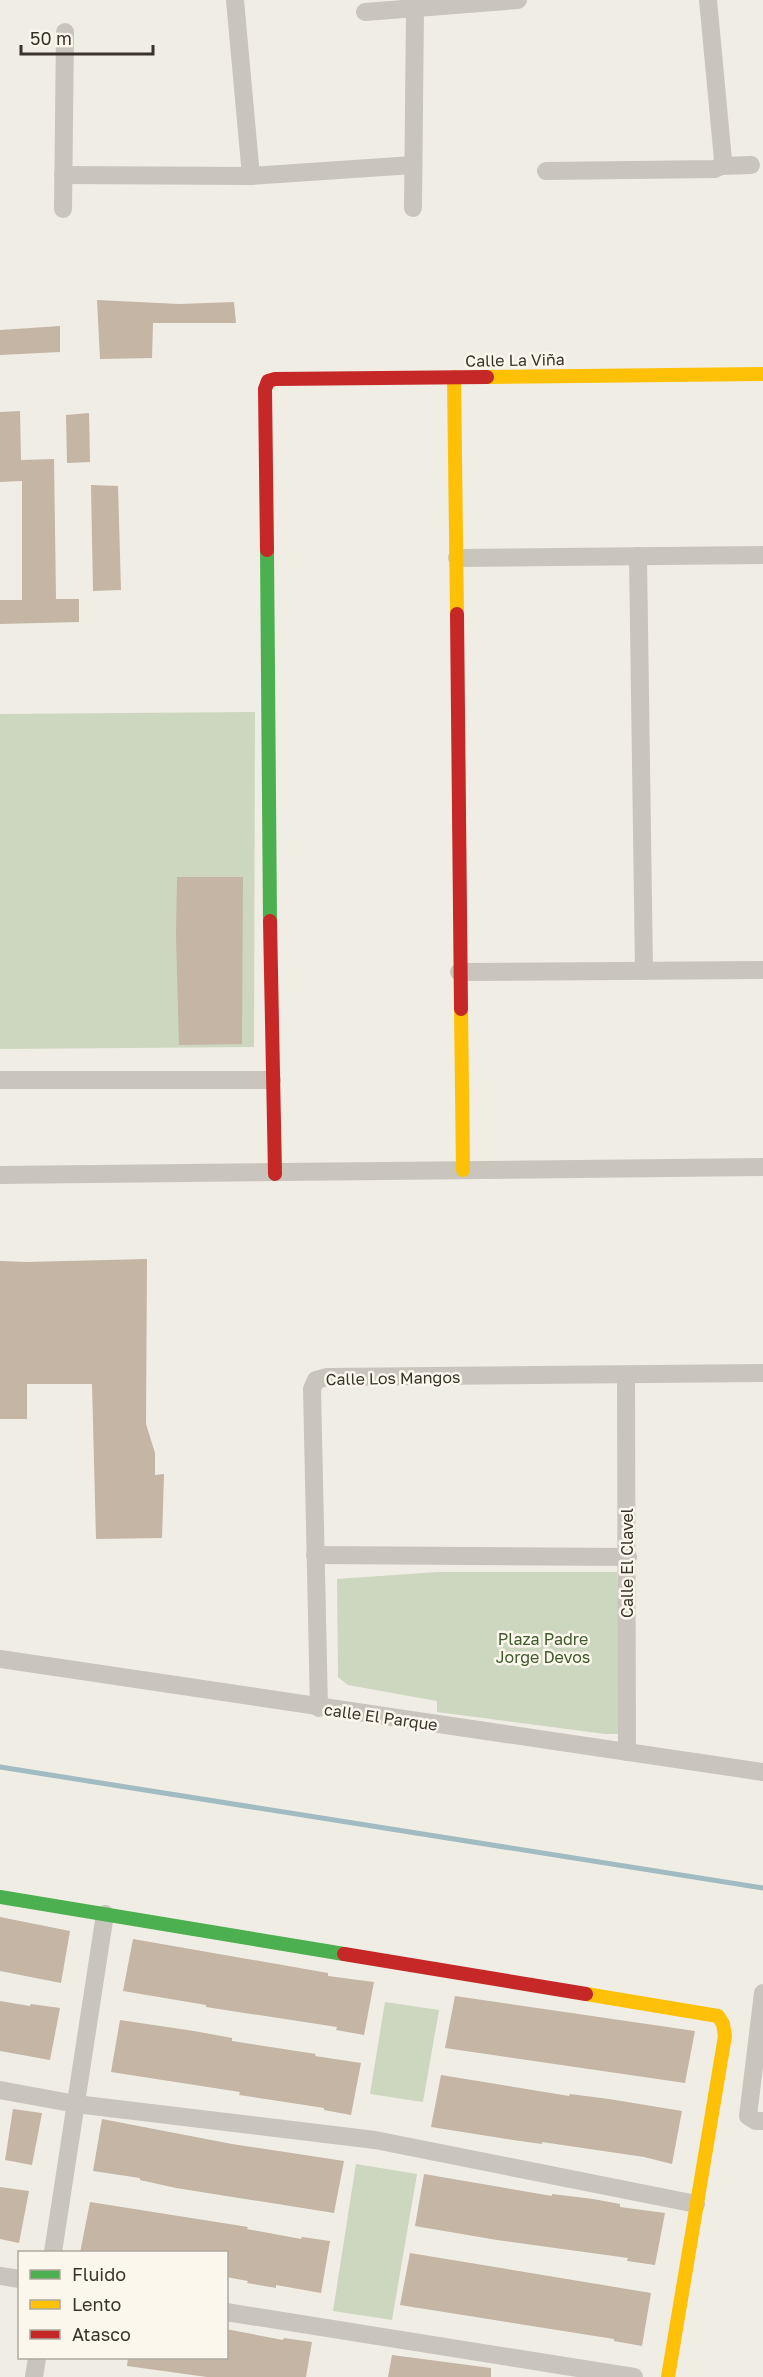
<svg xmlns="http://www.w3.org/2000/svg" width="763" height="2377" font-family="'Golos Text',sans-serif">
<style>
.green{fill:#cdd6be}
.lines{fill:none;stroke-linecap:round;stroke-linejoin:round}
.stream{stroke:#a0bbc1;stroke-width:5}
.building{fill:#c4b5a5}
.street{stroke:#c9c5bd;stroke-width:18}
.fast{stroke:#4caf50;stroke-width:14}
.slow{stroke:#ffc107;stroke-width:14}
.jam{stroke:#c62828;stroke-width:14}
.labels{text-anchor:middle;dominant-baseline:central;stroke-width:5;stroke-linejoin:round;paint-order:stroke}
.street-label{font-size:16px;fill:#3a332a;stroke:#fbf7ed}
.park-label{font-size:16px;fill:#405a2d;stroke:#fbf7ed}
</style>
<rect width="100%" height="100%" fill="#f0ede4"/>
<g class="green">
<path d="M 255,712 L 254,1047 L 0,1049 L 0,714 Z"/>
<path d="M 438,1572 L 617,1572 L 623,1727 L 619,1734 L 605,1734 L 437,1712 L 437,1701 L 348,1685 L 338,1677 L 337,1579 Z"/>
<path d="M 385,2002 L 439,2010 L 423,2102 L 370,2094 Z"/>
<path d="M 356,2164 L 417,2174 L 392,2320 L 333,2311 Z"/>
</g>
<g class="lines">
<path class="stream" d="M 0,1767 L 763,1888"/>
</g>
<g class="building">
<path d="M 97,300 L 179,304 L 234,302 L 236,323 L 153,323 L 152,358 L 100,359 Z"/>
<path d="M 60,326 L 60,352 L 0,355 L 0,330 Z"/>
<path d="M 20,411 L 21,460 L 54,459 L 56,599 L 79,599 L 79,622 L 0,624 L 0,600 L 22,600 L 22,481 L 0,482 L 0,412 Z"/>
<path d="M 89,413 L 90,462 L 67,463 L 66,415 Z"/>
<path d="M 91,485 L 118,486 L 121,590 L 93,591 Z"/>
<path d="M 177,877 L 243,877 L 242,1044 L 179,1045 L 176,936 Z"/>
<path d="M 147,1259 L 146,1424 L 155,1453 L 155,1475 L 164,1474 L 162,1538 L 96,1539 L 92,1384 L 27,1384 L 27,1419 L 0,1419 L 0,1261 L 26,1262 Z"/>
<path d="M 0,1917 L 70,1931 L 61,1983 L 0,1971 Z"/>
<path d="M 133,1939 L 328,1973 L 328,1976 L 374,1982 L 364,2035 L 336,2030 L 337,2027 L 206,2007 L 206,2005 L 123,1991 Z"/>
<path d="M 455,1996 L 695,2031 L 685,2083 L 445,2048 Z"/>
<path d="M 0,2001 L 30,2006 L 31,2004 L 60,2008 L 50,2060 L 0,2051 Z"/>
<path d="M 120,2020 L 194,2031 L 232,2038 L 232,2041 L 316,2054 L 315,2056 L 361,2063 L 351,2115 L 324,2110 L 324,2108 L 239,2095 L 240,2092 L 111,2072 Z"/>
<path d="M 441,2075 L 569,2096 L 570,2094 L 609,2099 L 682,2111 L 672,2164 L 644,2157 L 542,2142 L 542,2144 L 513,2140 L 431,2127 Z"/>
<path d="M 13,2109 L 42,2113 L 32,2165 L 5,2160 Z"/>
<path d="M 102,2119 L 232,2144 L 344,2161 L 334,2213 L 176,2188 L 140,2180 L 140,2178 L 93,2171 Z"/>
<path d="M 424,2174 L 552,2196 L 552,2194 L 593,2199 L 620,2204 L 620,2207 L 665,2213 L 655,2265 L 627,2261 L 628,2258 L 497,2240 L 415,2226 Z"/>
<path d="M 0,2187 L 29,2191 L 19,2243 L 0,2239 Z"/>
<path d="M 90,2202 L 248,2227 L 247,2229 L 301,2239 L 302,2237 L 330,2241 L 321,2293 L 276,2285 L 276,2288 L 247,2283 L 248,2281 L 226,2277 L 226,2253 L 80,2253 Z"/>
<path d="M 410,2253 L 651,2293 L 642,2346 L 614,2341 L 614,2339 L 400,2305 Z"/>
<path d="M 226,2329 L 283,2340 L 284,2338 L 312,2342 L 306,2377 L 207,2377 L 127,2366 L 128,2358 L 226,2358 Z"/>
<path d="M 392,2355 L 491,2368 L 491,2377 L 388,2377 Z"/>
</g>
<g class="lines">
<g class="street">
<path d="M 235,0 L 251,176"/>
<path d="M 708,0 L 723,160 L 721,166"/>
<path d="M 365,12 L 518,0"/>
<path d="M 546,171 L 715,169 L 721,166 L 751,165"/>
<path d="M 63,175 L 251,176 L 413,165"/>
<path d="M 413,208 L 415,8"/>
<path d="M 63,209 L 65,32"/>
<path d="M 638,556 L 644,971"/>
<path d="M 457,558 L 763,555"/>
<path d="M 459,972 L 763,970"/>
<path d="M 0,1080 L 272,1080"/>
<path d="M 0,1175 L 763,1167"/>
<path d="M 626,1375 L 627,1752"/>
<path d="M 315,1555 L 628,1557"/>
<path d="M 0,1659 L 763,1772"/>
<path d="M 319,1708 L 312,1389 L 316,1380 L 327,1377 L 763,1373"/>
<path d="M 763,1993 L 748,2116 L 756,2121 L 763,2121"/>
<path d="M 0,2090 L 76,2104 L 375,2140 L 696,2204"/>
<path d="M 53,2252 L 105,1914"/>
<path d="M 0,2276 L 20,2279"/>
<path d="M 226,2312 L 634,2377"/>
<path d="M 34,2377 L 37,2358"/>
</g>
<g class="fast">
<path d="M 267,550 L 270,921"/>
<path d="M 0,1897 L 344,1954"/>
</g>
<g class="slow">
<path d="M 454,377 L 457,614"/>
<path d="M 487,377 L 763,374"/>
<path d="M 461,1009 L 463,1170"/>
<path d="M 586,1994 L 718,2016 L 723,2024 L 725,2036 L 668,2377"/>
</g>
<g class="jam">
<path d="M 267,550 L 265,389 L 268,381 L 275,379 L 487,377"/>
<path d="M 457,614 L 461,1009"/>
<path d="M 270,921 L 275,1174"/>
<path d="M 344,1954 L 586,1994"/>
</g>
</g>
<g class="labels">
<g class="street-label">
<text transform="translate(515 360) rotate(-1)">Calle La Viña</text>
<text transform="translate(393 1378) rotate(-1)">Calle Los Mangos</text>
<text transform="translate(627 1563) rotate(-90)">Calle El Clavel</text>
<text transform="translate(381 1717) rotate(8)">calle El Parque</text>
</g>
<g class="park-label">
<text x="543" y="1639">Plaza Padre<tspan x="543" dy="18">Jorge Devos</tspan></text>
</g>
</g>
<rect x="18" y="2251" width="210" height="108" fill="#fbf7ed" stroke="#aea99f" stroke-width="1.5"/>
<rect x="30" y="2270" width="30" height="9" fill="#4caf50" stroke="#aea99f" stroke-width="1.5"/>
<text x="72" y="2281" font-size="18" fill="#3a332a">Fluido</text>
<rect x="30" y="2300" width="30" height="9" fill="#ffc107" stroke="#aea99f" stroke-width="1.5"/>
<text x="72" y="2311" font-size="18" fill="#3a332a">Lento</text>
<rect x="30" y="2330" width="30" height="9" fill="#c62828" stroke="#aea99f" stroke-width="1.5"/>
<text x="72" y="2341" font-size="18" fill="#3a332a">Atasco</text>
<path d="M21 45v9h132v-9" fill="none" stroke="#3a332a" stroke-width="3"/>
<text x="30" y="45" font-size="18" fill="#3a332a" stroke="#fbf7ed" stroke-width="4.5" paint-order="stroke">50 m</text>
</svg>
